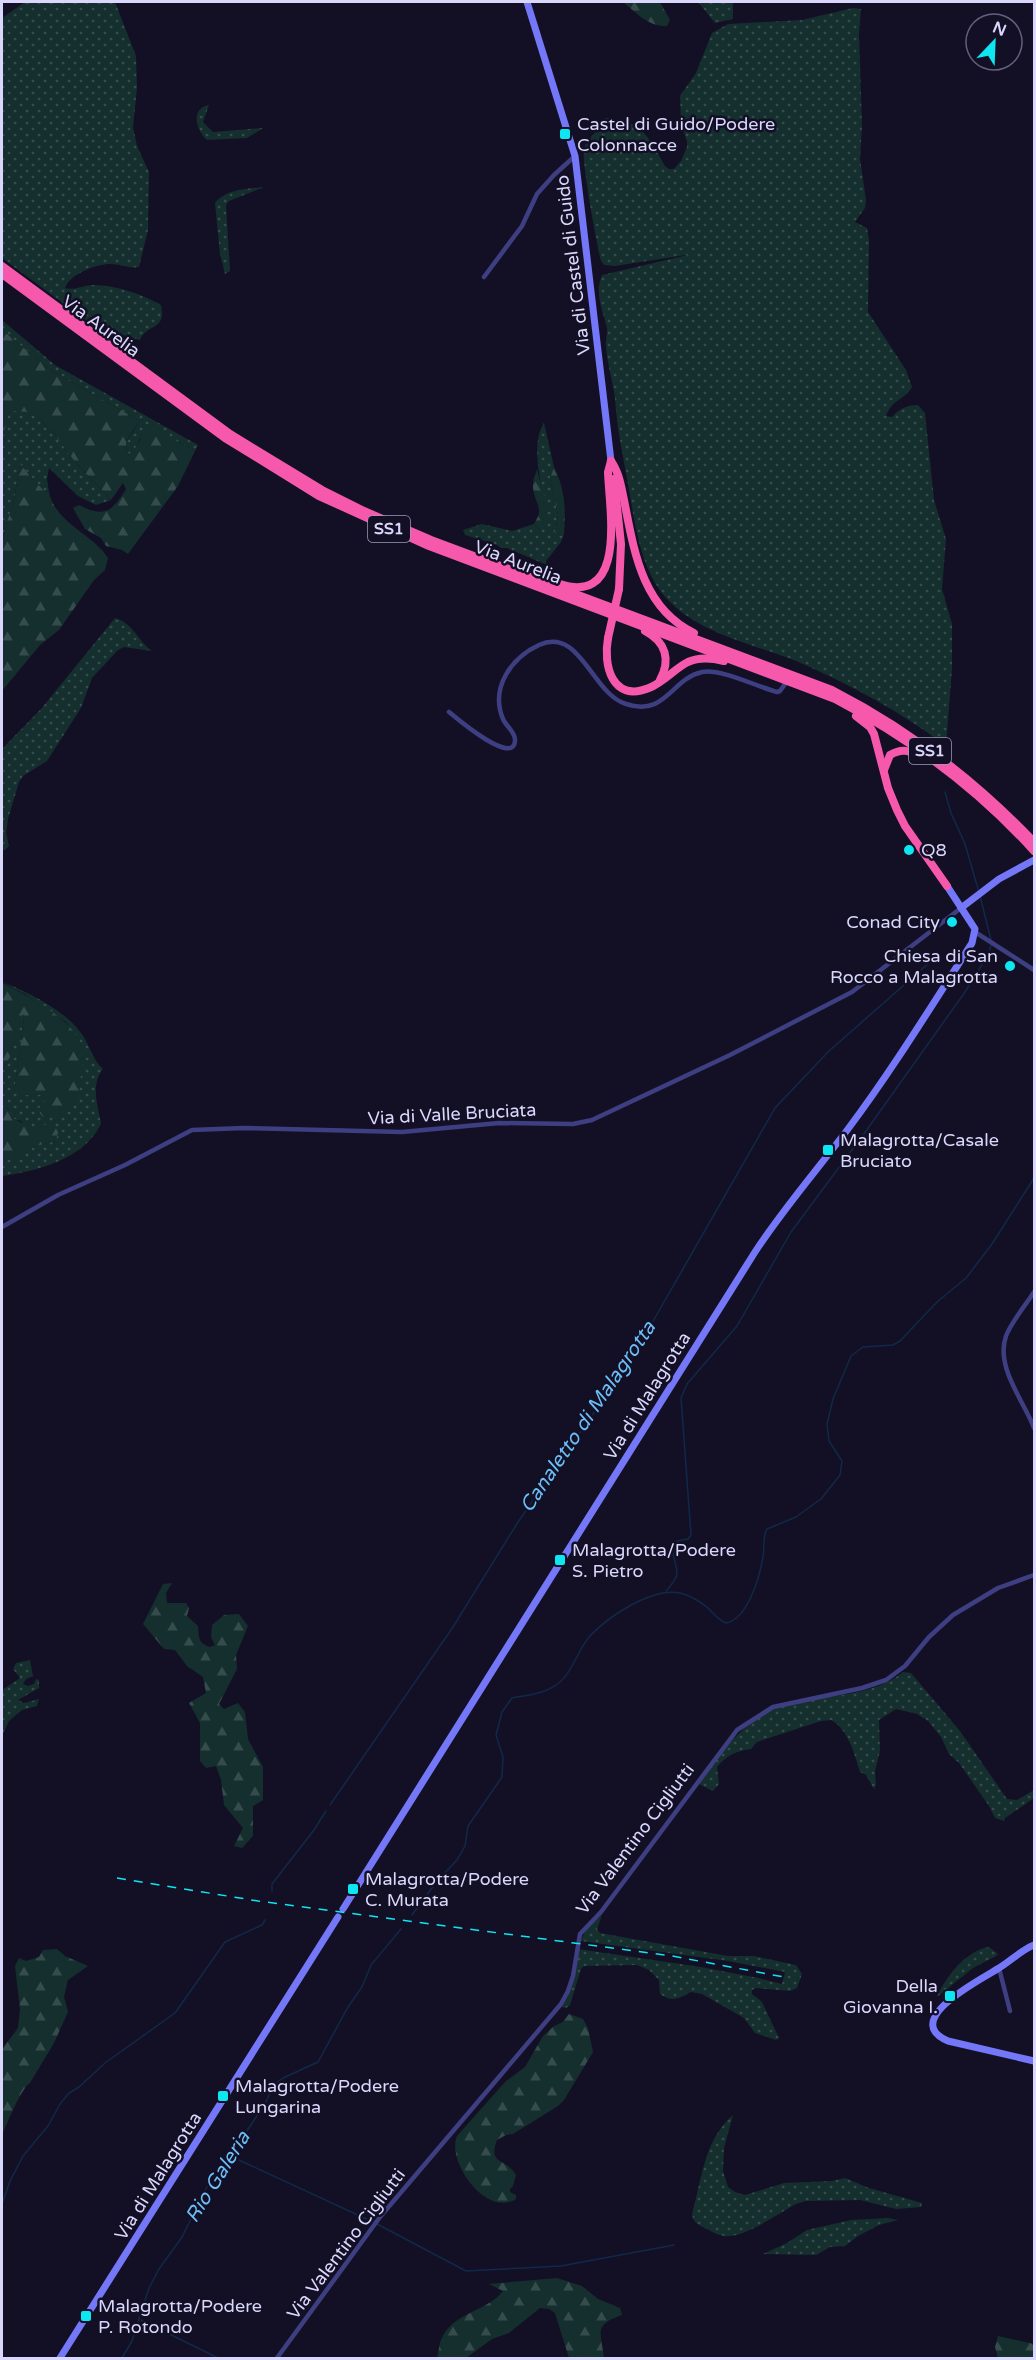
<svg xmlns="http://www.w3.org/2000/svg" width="1036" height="2360" font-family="'Varela Round',sans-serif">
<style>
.grass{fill:url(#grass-dots)}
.forest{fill:url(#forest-firs)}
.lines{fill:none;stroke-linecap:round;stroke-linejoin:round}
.stream{stroke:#112949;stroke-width:1.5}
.street{stroke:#3e3f82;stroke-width:4.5}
.secondary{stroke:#7477f7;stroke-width:7}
.highway{stroke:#f659ac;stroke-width:8}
.rail{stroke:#0ee6f2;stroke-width:1.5;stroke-dasharray:9 8;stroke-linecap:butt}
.highway-bridge{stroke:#f659ac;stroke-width:8}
.poi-dot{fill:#0ee6f2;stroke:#131025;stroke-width:2}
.labels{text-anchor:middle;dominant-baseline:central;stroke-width:5;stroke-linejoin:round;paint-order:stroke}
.shield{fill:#131025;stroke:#9e9bbc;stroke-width:1.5}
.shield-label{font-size:16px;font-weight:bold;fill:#dad7fd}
.poi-label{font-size:18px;fill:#dad7fd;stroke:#131025;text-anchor:start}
.street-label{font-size:18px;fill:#dad7fd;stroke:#131025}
.water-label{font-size:20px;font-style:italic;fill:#6bbdf7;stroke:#131025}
</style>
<defs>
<pattern id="grass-dots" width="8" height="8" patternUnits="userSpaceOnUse" patternTransform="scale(1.5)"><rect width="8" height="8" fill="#142f2d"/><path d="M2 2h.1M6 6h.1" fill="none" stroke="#364c4c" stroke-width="1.8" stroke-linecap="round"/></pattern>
<pattern id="forest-firs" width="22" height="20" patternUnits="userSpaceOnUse" patternTransform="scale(1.5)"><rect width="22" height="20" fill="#142f2d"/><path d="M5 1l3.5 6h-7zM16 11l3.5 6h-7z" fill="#364c4c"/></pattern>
</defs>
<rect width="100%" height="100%" fill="#131025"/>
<g class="grass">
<path d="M 25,2 L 115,2 L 136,56 L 137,88 L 133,127 L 137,146 L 149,172 L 148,230 L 139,267 C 129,269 121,264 110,264 C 96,264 70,274 65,288 C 75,291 83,285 93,285 C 115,285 142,294 161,305 C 167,331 147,323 140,340 L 119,334 L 110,338 L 2,258 L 2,18 Z"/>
<path d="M 698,2 L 733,2 L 733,19 L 715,23 Z"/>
<path d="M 853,8 L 861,9 L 859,34 L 862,126 L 860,159 L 866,200 L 865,208 L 855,222 L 867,228 L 869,240 L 868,312 L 906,370 L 912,387 C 905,400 892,399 886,416 L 892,417 C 899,409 907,405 918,405 L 925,413 L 934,500 L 946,539 L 942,589 L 952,624 L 952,669 L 946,746 C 900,711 849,684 796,661 C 754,644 703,635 670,602 C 640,573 635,523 628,484 C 623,456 617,428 615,399 C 613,381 607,364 606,346 C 605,340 608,333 607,328 C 603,311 594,293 602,275 L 692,254 L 615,266 L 604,265 L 601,261 C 597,245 581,160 584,149 C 588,135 601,131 605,118 C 642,120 648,136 665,166 L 669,169 L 674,169 L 681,161 L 687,147 L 687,142 L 681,122 L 680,96 L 696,73 L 712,33 L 728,24 L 802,20 Z"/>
<path d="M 209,105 L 203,122 L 213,132 L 263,128 L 247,138 L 207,140 C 196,131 190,108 209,105 Z"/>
<path d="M 264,187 L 229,201 L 226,205 L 230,271 L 225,274 L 220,254 L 215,203 C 226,189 248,189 264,187 Z"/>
<path d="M 2,320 L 55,365 L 198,445 L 195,451 L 179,442 L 140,439 L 134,451 L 130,455 C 119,443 134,433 140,421 L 52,371 L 2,330 Z"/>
<path d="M 9,410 L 30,412 L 52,431 L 76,463 L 111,500 L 96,505 L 78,496 L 49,468 L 47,479 L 49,492 L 44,491 L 20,464 L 13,506 L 7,521 L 4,535 L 2,536 L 2,440 Z"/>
<path d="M 544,423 L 554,467 L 550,478 L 558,515 L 555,533 L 558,535 L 564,534 L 561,542 L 546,561 L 547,565 L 507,548 L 501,548 L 497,545 L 465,535 L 463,530 L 482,524 L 512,531 L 534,524 L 540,530 L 547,516 C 543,490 529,446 544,423 Z"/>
<path d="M 115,618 C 132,622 138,641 152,651 L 124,647 L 118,650 L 92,678 L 81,708 L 47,761 L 23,776 L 19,782 L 8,819 L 6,833 L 9,846 L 5,850 L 2,850 L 2,749 L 41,709 Z"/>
<path d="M 2,982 C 25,990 67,1012 81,1033 C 89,1043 93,1061 103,1069 C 90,1085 98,1105 101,1124 C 84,1159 38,1171 2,1176 L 2,1153 L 6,1159 L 36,1146 L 56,1141 L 26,1128 L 21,1121 L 11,1118 L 9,1110 L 5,1106 L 2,1108 L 2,1071 L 10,1057 L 22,1013 L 24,1018 L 15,1085 L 23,1094 L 42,1095 L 45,1102 L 43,1117 L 82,1048 L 66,1022 L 25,994 Z"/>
<path d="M 30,1660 L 33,1676 L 26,1679 L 23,1684 L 28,1686 L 34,1684 L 36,1679 L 39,1680 L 39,1688 L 18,1700 L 24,1703 L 39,1699 L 37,1706 L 22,1710 L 9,1721 L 2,1736 L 2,1690 L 20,1678 L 13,1669 L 16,1663 Z"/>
<path d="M 903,1672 L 911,1673 L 960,1731 L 1007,1799 L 1017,1800 L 1034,1790 L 1034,1798 L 1005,1818 L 1004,1821 L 995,1818 L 989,1806 L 959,1763 L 949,1754 L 941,1737 L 928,1721 L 917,1714 L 896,1709 L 879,1720 L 880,1751 L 875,1771 L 876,1785 L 874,1789 L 866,1775 L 860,1772 C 855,1755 848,1729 831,1720 L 821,1721 L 757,1742 L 751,1749 C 736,1751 727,1755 717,1767 L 719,1784 L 713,1791 L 697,1783 C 720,1753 741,1724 776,1708 C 784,1704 794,1703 803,1701 C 836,1695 876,1694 903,1672 Z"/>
<path d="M 602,1915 L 597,1929 L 600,1933 L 728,1956 L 754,1956 L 796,1965 L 802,1974 L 797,1988 L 790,1991 L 756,1988 L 752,1990 L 752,1994 L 762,2002 L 779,2038 L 776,2040 L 755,2033 L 744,2018 L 702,1994 L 691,1992 C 680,1998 672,2003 660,1994 L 659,1980 L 649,1970 L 637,1965 L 584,1966 L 581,1969 L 570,2005 L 566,2008 L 562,2007 C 572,1989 578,1970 578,1949 L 701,1967 L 758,1978 L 782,1984 L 785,1972 L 728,1961 L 581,1941 L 586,1929 Z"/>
<path d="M 989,1947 L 998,1954 L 996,1956 L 973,1968 L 937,1997 C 945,1977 967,1950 989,1947 Z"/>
<path d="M 733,2115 L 724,2148 L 723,2171 L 728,2187 L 735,2192 L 745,2195 L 784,2183 L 832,2181 L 845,2178 L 869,2188 L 922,2203 L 921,2207 L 896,2209 L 860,2200 L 806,2201 L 796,2204 C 779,2213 743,2239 724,2236 C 718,2235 712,2232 707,2229 C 699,2225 693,2223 692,2214 C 702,2179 704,2140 733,2115 Z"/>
<path d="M 888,2218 L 898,2220 L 879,2225 L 858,2236 L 845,2246 L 830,2247 L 816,2255 L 763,2254 L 787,2243 L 807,2230 L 851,2220 Z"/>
</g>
<g class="forest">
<path d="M 623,2 L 660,2 L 670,20 L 667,26 C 649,27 635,12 623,2 Z"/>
<path d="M 2,330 L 52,371 L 140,421 C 133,432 119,444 130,455 L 150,426 L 195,451 L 178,486 L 128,554 L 122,550 L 106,546 L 101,538 L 85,529 L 73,508 L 79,505 C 104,518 112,512 126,489 L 123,483 L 111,500 L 76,463 L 52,431 L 30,412 L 9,411 L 2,440 Z"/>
<path d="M 20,464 L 44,491 L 49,492 C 55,523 93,534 108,558 L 105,570 L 94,580 L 59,630 L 40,645 L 2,691 L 2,536 L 4,535 L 7,521 L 13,506 Z"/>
<path d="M 554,467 C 565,489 566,510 564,534 L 558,535 L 555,533 L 558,515 L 550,478 Z"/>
<path d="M 537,469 C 540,486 556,519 540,530 L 534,524 C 545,507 535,505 533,488 C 532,482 535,476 537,469 Z"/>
<path d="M 2,983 C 27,995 72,1018 82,1046 C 85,1057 79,1086 78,1098 L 59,1114 L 43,1117 L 37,1110 L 45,1102 L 42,1095 L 23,1095 L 15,1085 L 24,1018 L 23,1014 L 10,1057 L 2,1071 Z"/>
<path d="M 5,1106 L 9,1110 L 11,1118 C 33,1125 23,1134 49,1123 L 54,1125 L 58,1132 L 56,1141 L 36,1146 L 11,1160 L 6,1159 L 2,1153 L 2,1108 Z"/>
<path d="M 172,1583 L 166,1593 L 167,1603 L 186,1603 L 189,1608 L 187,1616 L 198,1626 C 199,1638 198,1643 210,1647 L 215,1645 L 211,1637 L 212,1625 L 224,1615 L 239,1614 L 248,1626 L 236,1655 L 237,1669 L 219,1704 L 224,1709 L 238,1703 L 245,1712 L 248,1739 L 263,1767 L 263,1800 L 253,1806 L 253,1836 L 242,1848 L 234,1846 L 243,1828 L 224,1805 L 221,1780 L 216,1766 L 206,1768 L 200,1761 L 200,1723 L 189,1703 L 206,1693 L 203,1677 L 187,1666 L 175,1650 L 164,1649 L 143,1624 L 163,1584 Z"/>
<path d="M 57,1949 L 65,1956 L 88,1966 L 68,1980 L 64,1997 L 68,2012 L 54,2043 L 30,2083 C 21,2088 7,2124 2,2135 L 2,2049 L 18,2028 L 20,2009 L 15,1966 L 19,1958 L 26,1961 L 39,1957 L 43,1950 Z"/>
<path d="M 569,2014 L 583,2019 L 588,2028 L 593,2052 L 564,2100 L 558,2106 L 513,2134 L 506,2135 L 497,2140 C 487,2166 507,2158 516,2175 L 513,2186 L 510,2189 L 510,2192 L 516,2195 L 516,2199 C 487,2218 446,2162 457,2136 L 505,2082 L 525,2067 L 543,2036 L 554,2026 L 563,2022 Z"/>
<path d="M 557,2278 L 582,2286 L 598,2299 L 620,2308 L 622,2315 C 593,2325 601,2332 604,2358 L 569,2358 L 555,2313 L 549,2309 L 540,2308 L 509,2333 L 492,2339 L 466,2358 L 437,2358 C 439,2351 439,2342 443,2336 C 455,2312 488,2311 503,2291 L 489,2284 Z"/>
<path d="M 998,2336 L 1034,2344 L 1034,2358 L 998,2358 L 995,2347 Z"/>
</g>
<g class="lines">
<g class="stream">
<path d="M 945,792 L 951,813 L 965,844 L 978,889"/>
<path d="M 980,896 L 991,940"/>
<path d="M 666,1591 C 685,1570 674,1570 672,1547 L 677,1541 L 688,1539 L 691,1535 L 681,1398 L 687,1384 L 737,1326 L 791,1232 L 866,1131 L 965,992 L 989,953 L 991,945"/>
<path d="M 330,1805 L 453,1627 L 518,1522 L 632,1358 L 775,1108 L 829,1051 L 929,963"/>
<path d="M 272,1891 L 272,1884 L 314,1830 L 326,1811"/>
<path d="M 412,1915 L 437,1881 L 457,1860 L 465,1846 L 468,1826 L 502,1777 L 503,1757 L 496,1735 L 502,1712 L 512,1698 C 528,1695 546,1694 560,1682 C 574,1670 578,1649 590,1636 C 609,1616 652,1587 680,1593 C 689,1595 701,1602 708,1608 C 714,1614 718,1620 726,1623 C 748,1619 760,1576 763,1556 C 765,1547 762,1538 767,1529 L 796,1517 L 821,1499 L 840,1475 L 842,1461 L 829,1441 L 827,1424 L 833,1399 L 851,1356 L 863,1347 L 893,1345 L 900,1341 L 937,1302 L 966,1278 L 992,1244 L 1034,1178"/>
<path d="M 228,2155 L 373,2222"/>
<path d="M 2,2204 L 10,2181 L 23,2156 L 48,2126 L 60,2104 L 69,2093 L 79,2087 L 105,2063 L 175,2013 L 225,1942 L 262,1925 L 265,1920"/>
<path d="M 377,2224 L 466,2271 L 561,2266 L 674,2245"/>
<path d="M 141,2320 L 218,2358"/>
<path d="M 122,2358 L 132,2341 L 149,2288 L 159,2269 L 182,2237 L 212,2177 L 227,2154 L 241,2140 L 266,2102 L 273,2085 L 283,2078 L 318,2062 L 348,2007 L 362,1987 L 371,1965 L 401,1929"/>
</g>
<g class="street">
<path d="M 484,277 L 522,226 L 537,194 L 554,175 L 575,156"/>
<path d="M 449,712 C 455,717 516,769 515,739 C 514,731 506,726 503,719 C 490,688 511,658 539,645 C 580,626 592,694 626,704 C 666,717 671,679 702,672 C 720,668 758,687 777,692 L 780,691 L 785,684"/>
<path d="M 975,932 L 1034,970"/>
<path d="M 2,1227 L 58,1195 L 125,1165 L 192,1130 L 244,1128 L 402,1132 L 499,1123 L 573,1124 L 592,1120 L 730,1055 L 852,992 L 961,908"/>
<path d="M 1034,1292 C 1025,1306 1012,1321 1006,1336 C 995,1367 1024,1401 1034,1428"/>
<path d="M 999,1968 L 1010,2011"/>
<path d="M 277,2358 L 380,2217 L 561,2004 L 568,1991 L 573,1976 L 580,1934 L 601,1912 L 737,1730 L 773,1707 L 862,1688 L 886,1680 L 905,1666 L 929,1637 L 953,1615 L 998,1588 L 1034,1575"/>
</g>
<g class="secondary">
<path d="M 527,2 L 575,156 L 611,461"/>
<path d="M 961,908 L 999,879 L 1034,860"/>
<path d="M 343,1909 L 755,1252 C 783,1209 817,1170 848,1129 C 893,1069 932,1005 972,943 L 975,929 L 947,886"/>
<path d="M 1034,1945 C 1021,1950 1011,1961 999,1968 C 982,1979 899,2020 948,2041 L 1034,2061"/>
<path d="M 60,2358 L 338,1917"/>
</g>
<g class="highway">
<path d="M 2,266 L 230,434 L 322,490 L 364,511 L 431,540 L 832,690 C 908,729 975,780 1034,842"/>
<path d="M 2,274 L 225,438 L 319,496 L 429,546 L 835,699 C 909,738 978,789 1034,851"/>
<path d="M 611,461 C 619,472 621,486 624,500 C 634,551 642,608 694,633"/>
<path d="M 614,479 L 621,544 L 619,589"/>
<path d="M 560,584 C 628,606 609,507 608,472 L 611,461"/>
<path d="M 645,631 C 666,642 671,660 660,680"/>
<path d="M 608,638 C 603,665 612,703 649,688 C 664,682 674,669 688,662 C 699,657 712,658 724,661"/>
<path d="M 856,716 L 870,727 L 874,734 L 888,788 L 897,810 L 905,826 L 947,886"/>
<path d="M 884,770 L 890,755 C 902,748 910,750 921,758"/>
</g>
<path class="rail" d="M 117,1878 L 258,1901 L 672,1956 L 784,1977"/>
<path class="highway-bridge" d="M 608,638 L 619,589"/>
</g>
<g class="poi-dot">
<rect x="559" y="128" width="12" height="12" rx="3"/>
<circle cx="909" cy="850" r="6"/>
<circle cx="952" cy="922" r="6"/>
<circle cx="1010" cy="966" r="6"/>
<rect x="822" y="1144" width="12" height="12" rx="3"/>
<rect x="554" y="1554" width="12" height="12" rx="3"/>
<rect x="347" y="1883" width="12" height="12" rx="3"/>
<rect x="944" y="1990" width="12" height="12" rx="3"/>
<rect x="217" y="2090" width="12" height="12" rx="3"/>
<rect x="80" y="2310" width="12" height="12" rx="3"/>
</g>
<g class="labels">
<g class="shield">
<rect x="368" y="516" width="42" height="26" rx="4.5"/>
<rect x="909" y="738" width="42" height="26" rx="4.5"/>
</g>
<g class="shield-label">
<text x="389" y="529">SS1</text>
<text x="930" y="751">SS1</text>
</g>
<g class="poi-label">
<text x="577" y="124">Castel di Guido/Podere<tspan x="577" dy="21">Colonnacce</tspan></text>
<text x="921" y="850">Q8</text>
<text x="940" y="922" text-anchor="end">Conad City</text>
<text x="998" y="956" text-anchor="end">Chiesa di San<tspan x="998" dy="21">Rocco a Malagrotta</tspan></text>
<text x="840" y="1140">Malagrotta/Casale<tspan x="840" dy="21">Bruciato</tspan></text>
<text x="572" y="1550">Malagrotta/Podere<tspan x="572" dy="21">S. Pietro</tspan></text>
<text x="365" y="1879">Malagrotta/Podere<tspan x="365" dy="21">C. Murata</tspan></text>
<text x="938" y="1986" text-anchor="end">Della<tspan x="938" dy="21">Giovanna I.</tspan></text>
<text x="235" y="2086">Malagrotta/Podere<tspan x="235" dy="21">Lungarina</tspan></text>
<text x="98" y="2306">Malagrotta/Podere<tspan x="98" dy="21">P. Rotondo</tspan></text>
</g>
<g class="street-label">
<text transform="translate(573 265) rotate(-97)">Via di Castel di Guido</text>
<text transform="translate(101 326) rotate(36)">Via Aurelia</text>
<text transform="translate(518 562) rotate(21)">Via Aurelia</text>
<text transform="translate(452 1114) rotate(-3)">Via di Valle Bruciata</text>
<text transform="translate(647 1396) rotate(-58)">Via di Malagrotta</text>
<text transform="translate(635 1839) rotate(-53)">Via Valentino Cigliutti</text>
<text transform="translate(158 2176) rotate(-58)">Via di Malagrotta</text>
<text transform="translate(346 2244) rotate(-53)">Via Valentino Cigliutti</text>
</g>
<g class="water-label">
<text transform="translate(588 1417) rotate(-56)">Canaletto di Malagrotta</text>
<text transform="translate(218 2177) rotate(-58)">Rio Galeria</text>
</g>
</g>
<rect width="1036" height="2360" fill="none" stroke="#dad7fd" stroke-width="6"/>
<g transform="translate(994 42) rotate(23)"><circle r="28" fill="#131025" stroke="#63607b" stroke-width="1.5"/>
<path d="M0-4.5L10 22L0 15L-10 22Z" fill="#0ee6f2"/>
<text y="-9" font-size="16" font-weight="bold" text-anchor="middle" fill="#dad7fd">N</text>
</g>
</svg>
